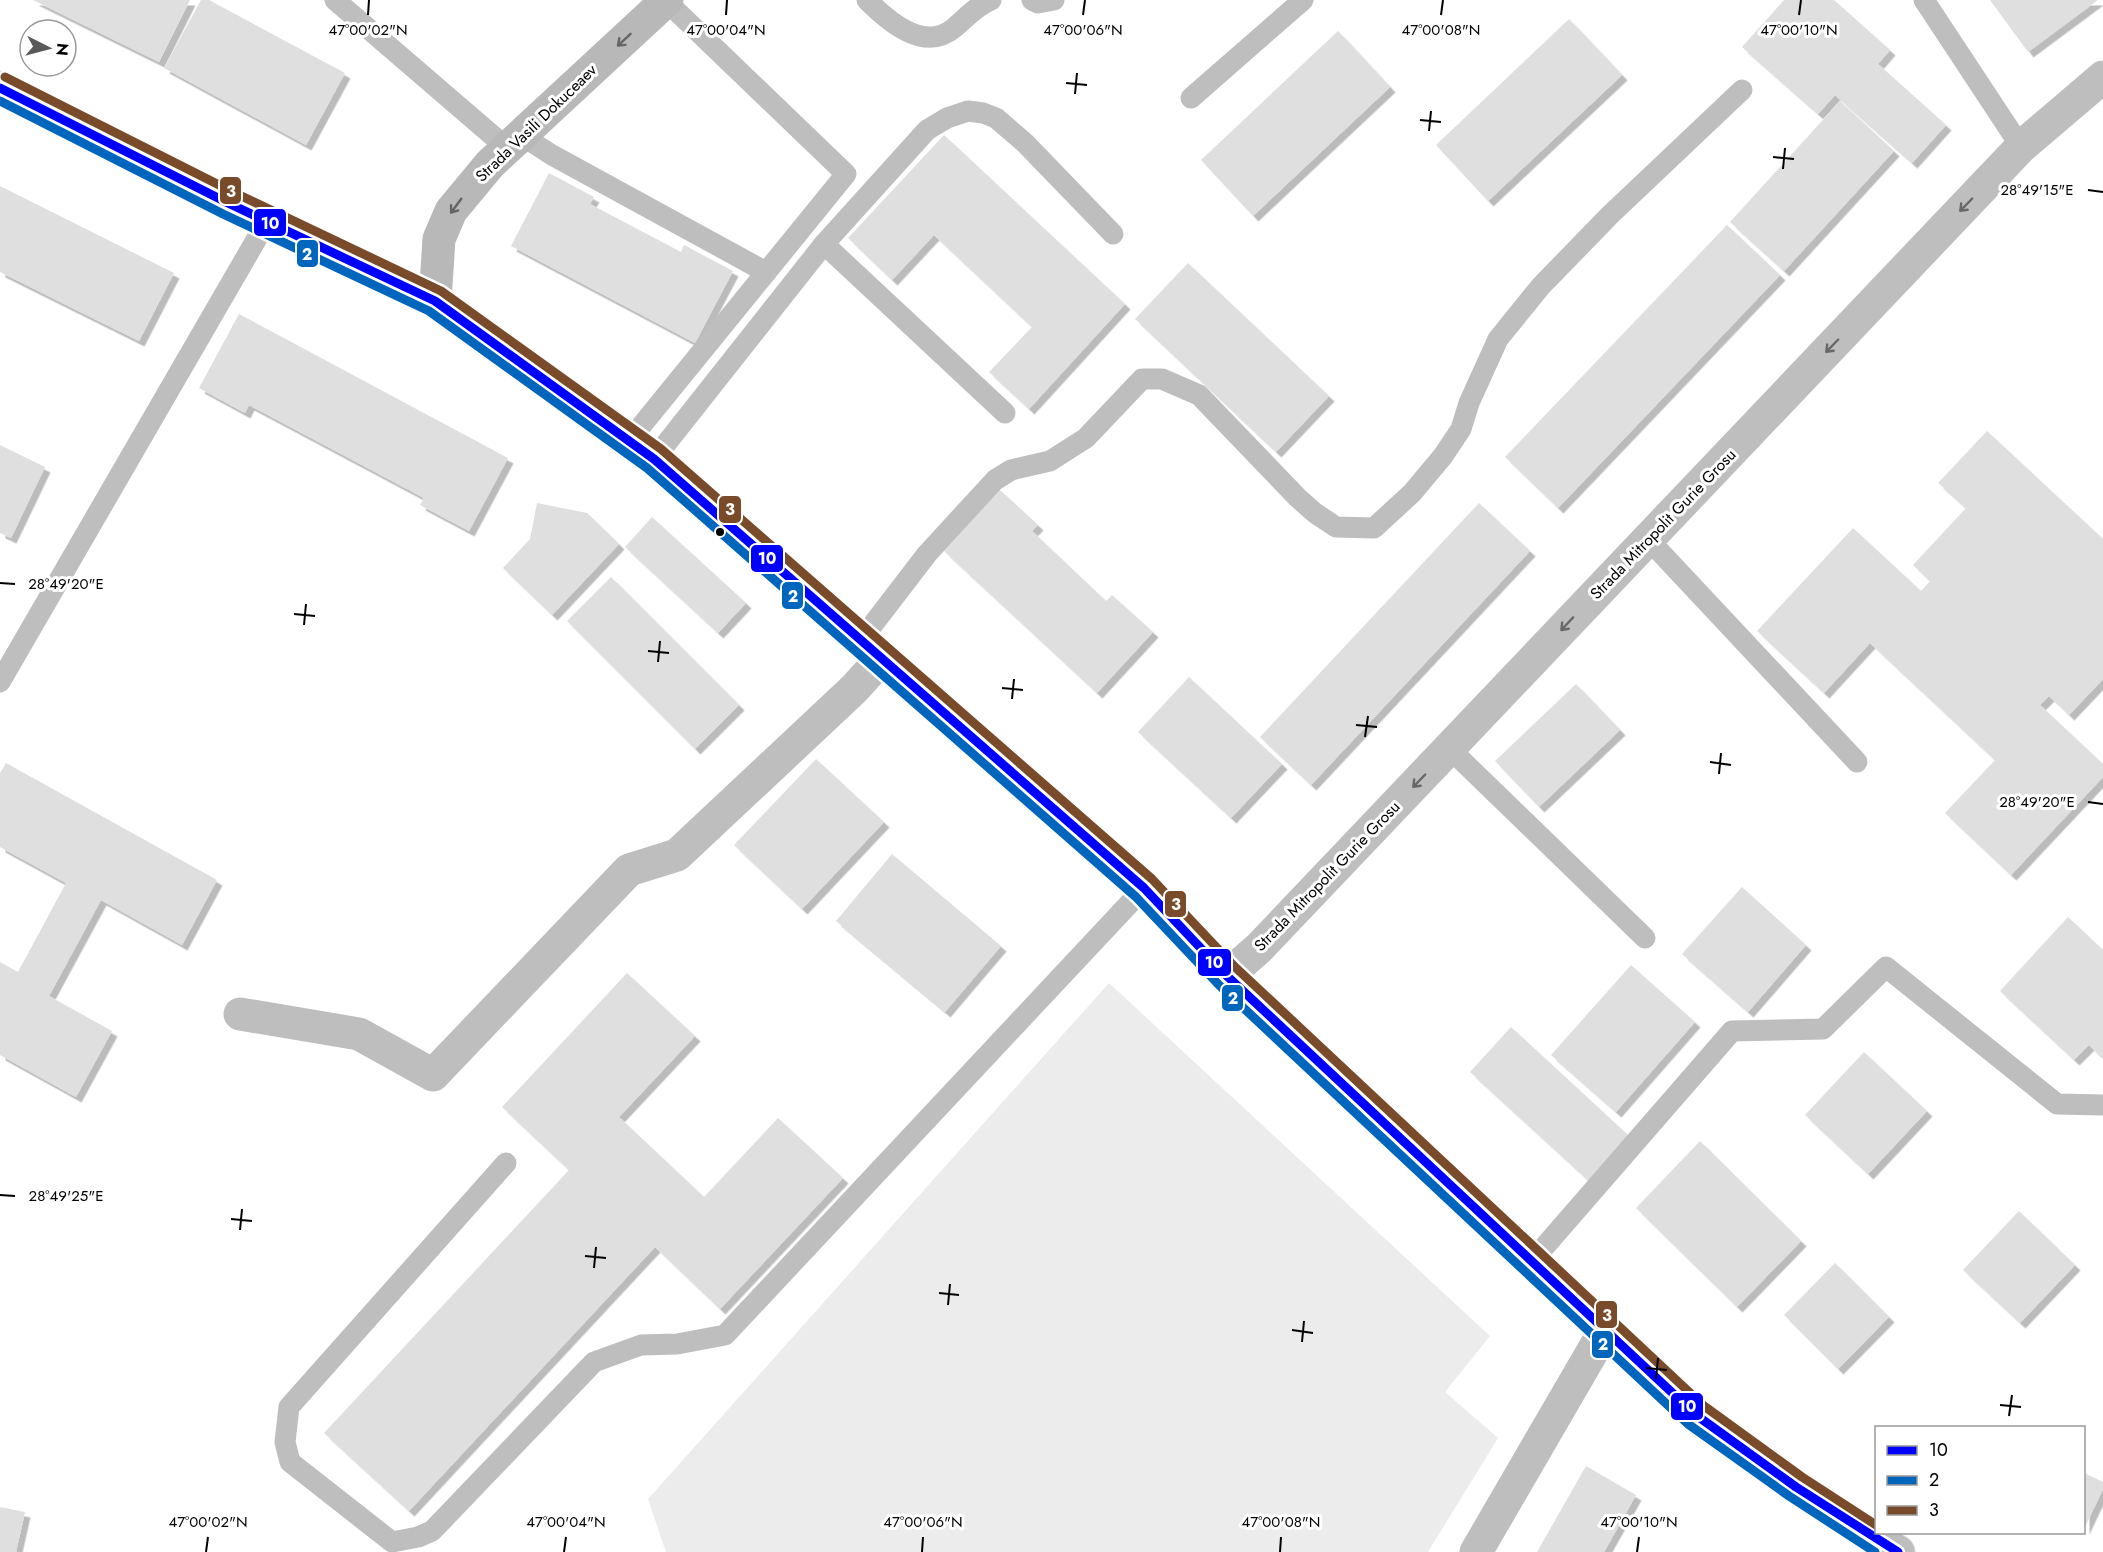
<svg xmlns="http://www.w3.org/2000/svg" width="2103" height="1552" font-family="Jost,sans-serif">
<style>
.green{fill:#ececec}
.building{fill:#dfdfdf;filter:url(#shadow)}
.lines{fill:none;stroke-linecap:round;stroke-linejoin:round}
.primary-casing{stroke:#dbdbdb;stroke-width:35}
.service{stroke:#bebebe;stroke-width:21}
.minor{stroke:#bebebe;stroke-width:33}
.secondary{stroke:#b8b8b8;stroke-width:33}
.primary{stroke:#bebebe;stroke-width:33}
.bus-1-casing{stroke:#fff;stroke-width:14}
.bus-2-casing{stroke:#fff;stroke-width:14}
.bus-3-casing{stroke:#fff;stroke-width:14}
.bus-1{stroke:#00f;stroke-width:9}
.bus-2{stroke:#0065bd;stroke-width:9}
.bus-3{stroke:#7a4b2a;stroke-width:9}
.oneway{stroke:#656565}
.oneway2{stroke:#686868}
.ticks{fill:none;stroke:#000;stroke-width:2}
.bus-dot{fill:#000;stroke:#fff;stroke-width:2}
.labels{text-anchor:middle;dominant-baseline:central;stroke-width:6;stroke-linejoin:round;paint-order:stroke}
.street-label{font-size:16px;fill:#000;stroke:#fff}
.ticks-label{font-size:15px;text-anchor:middle;fill:#000;stroke:#fff;stroke-width:6;stroke-linejoin:round;paint-order:stroke}
.line-badge{stroke:#fff;stroke-width:2}
.badge-label{font-size:16px;text-anchor:middle;font-weight:bold;fill:#fff}
</style>
<defs>
<filter id="shadow"><feDropShadow dx="5.5" dy="5.5" stdDeviation="0" flood-color="#0004"/></filter>
</defs>
<rect width="100%" height="100%" fill="#fff"/>
<path class="green" d="M 1109,983 L 1490,1336 L 1445,1392 L 1498,1438 L 1428,1552 L 666,1552 L 648,1499 Z"/>
<g class="building">
<path d="M 33,0 L 190,0 L 159,62 Z"/>
<path d="M 201,0 L 209,0 L 345,73 L 306,145 L 164,68 Z"/>
<path d="M 1784,0 L 1834,0 L 1890,50 L 1878,64 L 1946,125 L 1912,163 L 1835,95 L 1818,114 L 1742,47 Z"/>
<path d="M 1990,0 L 2098,0 L 2028,52 Z"/>
<path d="M 1569,19 L 1622,75 L 1488,201 L 1436,145 Z"/>
<path d="M 1338,31 L 1390,87 L 1253,216 L 1201,160 Z"/>
<path d="M 1840,101 L 1894,151 L 1784,271 L 1730,222 Z"/>
<path d="M 944,135 L 1125,304 L 1029,409 L 989,372 L 1032,327 L 934,235 L 892,280 L 848,238 Z"/>
<path d="M 549,173 L 594,197 L 590,204 L 681,252 L 684,245 L 733,271 L 695,343 L 511,246 Z"/>
<path d="M 0,186 L 174,273 L 139,341 L 0,272 Z"/>
<path d="M 1727,225 L 1780,275 L 1558,508 L 1505,457 Z"/>
<path d="M 1188,263 L 1329,396 L 1276,452 L 1135,319 Z"/>
<path d="M 239,314 L 508,458 L 469,531 L 420,505 L 424,498 L 249,405 L 245,413 L 199,388 Z"/>
<path d="M 1987,431 L 2103,539 L 2103,679 L 2069,715 L 2049,696 L 2040,705 L 2103,764 L 2103,777 L 2011,875 L 1945,813 L 1995,760 L 1870,643 L 1824,693 L 1757,631 L 1853,528 L 1921,591 L 1930,581 L 1913,565 L 1966,508 L 1938,483 Z"/>
<path d="M 0,445 L 45,467 L 11,538 L 0,533 Z"/>
<path d="M 1000,490 L 1038,525 L 1032,531 L 1106,601 L 1112,595 L 1153,632 L 1097,693 L 944,551 Z"/>
<path d="M 537,503 L 587,513 L 619,544 L 552,615 L 503,568 L 530,539 Z"/>
<path d="M 1479,503 L 1530,551 L 1311,785 L 1260,737 Z"/>
<path d="M 652,517 L 746,603 L 718,633 L 625,547 Z"/>
<path d="M 611,577 L 739,705 L 695,749 L 567,621 Z"/>
<path d="M 1189,677 L 1282,764 L 1231,818 L 1138,732 Z"/>
<path d="M 1576,684 L 1620,730 L 1539,807 L 1495,761 Z"/>
<path d="M 816,759 L 884,822 L 802,909 L 734,845 Z"/>
<path d="M 6,763 L 217,880 L 182,945 L 101,900 L 49,996 L 112,1031 L 76,1097 L 0,1055 L 0,962 L 18,972 L 66,883 L 0,847 L 0,773 Z"/>
<path d="M 892,854 L 1001,946 L 945,1012 L 836,921 Z"/>
<path d="M 1742,887 L 1806,945 L 1748,1012 L 1682,954 Z"/>
<path d="M 2068,917 L 2103,950 L 2103,1059 L 2089,1045 L 2074,1060 L 2000,991 Z"/>
<path d="M 1631,965 L 1695,1022 L 1616,1112 L 1551,1055 Z"/>
<path d="M 627,973 L 695,1036 L 619,1117 L 704,1197 L 778,1118 L 843,1178 L 720,1309 L 655,1247 L 409,1511 L 324,1433 L 569,1170 L 502,1107 Z"/>
<path d="M 1511,1027 L 1629,1136 L 1588,1180 L 1470,1072 Z"/>
<path d="M 1864,1052 L 1927,1111 L 1868,1174 L 1805,1115 Z"/>
<path d="M 1700,1141 L 1801,1241 L 1737,1307 L 1636,1208 Z"/>
<path d="M 2019,1211 L 2075,1265 L 2020,1323 L 1963,1270 Z"/>
<path d="M 1835,1263 L 1889,1317 L 1838,1369 L 1784,1315 Z"/>
<path d="M 1586,1466 L 1636,1495 L 1604,1552 L 1537,1552 Z"/>
<path d="M 2084,1473 L 2103,1482 L 2103,1489 L 2084,1529 Z"/>
<path d="M 0,1507 L 25,1512 L 16,1552 L 0,1552 Z"/>
</g>
<g class="lines">
<g class="primary-casing">
<path id="primary" d="M 0,88 L 228,203 L 435,301 L 654,459 L 1144,888 L 1227,976 L 1696,1415 C 1762,1464 1828,1511 1898,1552"/>
</g>
<g class="service">
<path d="M 335,0 L 507,148"/>
<path d="M 867,0 C 888,21 924,53 954,28 C 966,18 976,6 991,0"/>
<path d="M 1032,0 L 1038,3 L 1054,0"/>
<path d="M 1924,0 L 2021,147"/>
<path d="M 1191,98 L 1303,0"/>
<path d="M 521,135 L 552,155 L 766,272"/>
<path d="M 824,244 L 1005,413"/>
<path d="M 629,441 L 846,174 L 666,1"/>
<path d="M 654,459 L 824,244 L 927,130 L 947,118 L 968,111 L 983,113 L 996,118 L 1025,143 L 1113,234"/>
<path d="M 1648,539 L 1857,762"/>
<path d="M 861,640 L 927,554 L 995,480 L 1011,470 L 1050,461 L 1086,438 L 1142,379 L 1162,379 L 1199,395 L 1298,498 L 1315,513 L 1336,527 L 1374,528 L 1412,493 L 1443,456 L 1461,429 L 1469,403 L 1498,339 L 1541,286 L 1610,215 L 1742,90"/>
<path d="M 0,682 L 267,221"/>
<path d="M 1450,749 L 1645,938"/>
<path d="M 506,1163 L 289,1407 L 285,1442 L 290,1462 L 392,1542 L 418,1537 L 432,1531 L 594,1362 L 641,1345 L 677,1344 L 725,1335 L 1144,888"/>
<path d="M 1532,1261 L 1732,1031 L 1823,1029 L 1886,967 L 2057,1104 L 2103,1105"/>
</g>
<g class="minor">
<path d="M 1227,976 L 1259,948 L 2021,147 L 2103,77"/>
<path d="M 240,1014 L 359,1034 L 433,1075 L 629,870 L 677,855 L 854,689 L 882,658"/>
<path d="M 1476,1552 L 1605,1330"/>
</g>
<path class="secondary" d="M 435,301 L 439,239 L 451,211 L 490,164 L 667,0"/>
<use href="#primary" class="primary"/>
<g class="bus-1-casing">
<path id="bus-1" d="M 0,88 L 228,203 L 435,301 L 654,459 L 1144,888 L 1227,976 L 1696,1415 L 1796,1487 L 1898,1552"/>
</g>
<g class="bus-2-casing">
<path id="bus-2" d="M 0,101 L 223,214 L 429,311 L 647,468 L 1136,897 L 1219,985 L 1688,1424 L 1789,1496 L 1875,1552"/>
</g>
<g class="bus-3-casing">
<path id="bus-3" d="M 5,77 L 233,192 L 441,291 L 661,449 L 1152,879 L 1235,967 L 1704,1406 L 1802,1477 L 1876,1525"/>
</g>
<use href="#bus-1" class="bus-1"/>
<use href="#bus-2" class="bus-2"/>
<use href="#bus-3" class="bus-3"/>
</g>
<defs><path id="oneway-shaft" d="M-6 0H5M1.5-3L5.5 0L1.5 3" fill="none" stroke-width="1.6" stroke-linecap="round" stroke-linejoin="round" transform="scale(1.5)"/></defs>
<g class="oneway">
<use href="#oneway-shaft" transform="translate(624 40) rotate(137)"/>
<use href="#oneway-shaft" transform="translate(456 206) rotate(126)"/>
</g>
<g class="oneway2">
<use href="#oneway-shaft" transform="translate(1966 205) rotate(134)"/>
<use href="#oneway-shaft" transform="translate(1832 346) rotate(134)"/>
<use href="#oneway-shaft" transform="translate(1567 624) rotate(133)"/>
<use href="#oneway-shaft" transform="translate(1419 781) rotate(134)"/>
</g>
<path class="ticks" d="M 368,15 L 369,0M 726,15 L 727,0M 1083,15 L 1085,0M 1441,15 L 1443,0M 1799,15 L 1801,0M 1066,83 L 1087,85M 1075,94 L 1077,73M 1420,120 L 1441,122M 1429,131 L 1431,111M 1773,157 L 1794,159M 1783,169 L 1785,148M 2088,190 L 2103,192M 0,583 L 15,584M 294,614 L 315,616M 304,625 L 306,604M 648,651 L 669,653M 658,662 L 660,641M 1002,688 L 1023,690M 1012,699 L 1014,679M 1356,725 L 1377,727M 1365,737 L 1368,716M 1710,762 L 1731,765M 1719,774 L 1721,753M 2088,802 L 2103,804M 0,1195 L 15,1196M 231,1219 L 252,1221M 240,1230 L 242,1209M 585,1256 L 606,1258M 594,1268 L 596,1247M 939,1293 L 959,1295M 948,1305 L 950,1284M 1292,1330 L 1313,1333M 1302,1342 L 1304,1321M 1646,1368 L 1667,1370M 1656,1379 L 1658,1358M 2000,1405 L 2021,1407M 2009,1416 L 2012,1395M 206,1552 L 208,1537M 564,1552 L 566,1537M 922,1552 L 923,1537M 1280,1552 L 1281,1537M 1637,1552 L 1639,1537"/>
<circle class="bus-dot" cx="720" cy="532" r="5"/>
<g class="labels">
<g class="street-label">
<text transform="translate(536 123) rotate(-44)">Strada Vasili Dokuceaev</text>
<text transform="translate(1663 524) rotate(-46)">Strada Mitropolit Gurie Grosu</text>
<text transform="translate(1327 876) rotate(-46)">Strada Mitropolit Gurie Grosu</text>
</g>
</g>
<g class="ticks-label">
<text x="368" y="35">47°00'02"N</text>
<text x="726" y="35">47°00'04"N</text>
<text x="1083" y="35">47°00'06"N</text>
<text x="1441" y="35">47°00'08"N</text>
<text x="1799" y="35">47°00'10"N</text>
<text x="2037" y="195">28°49'15"E</text>
<text x="66" y="589">28°49'20"E</text>
<text x="2037" y="807">28°49'20"E</text>
<text x="66" y="1201">28°49'25"E</text>
<text x="208" y="1527">47°00'02"N</text>
<text x="566" y="1527">47°00'04"N</text>
<text x="923" y="1527">47°00'06"N</text>
<text x="1281" y="1527">47°00'08"N</text>
<text x="1639" y="1527">47°00'10"N</text>
</g>
<g class="line-badge">
<rect x="219" y="176" width="23" height="29" rx="6" fill="#7a4b2a"/>
<rect x="253" y="208" width="34" height="29" rx="6" fill="#00f"/>
<rect x="296" y="239" width="23" height="29" rx="6" fill="#0065bd"/>
<rect x="718" y="495" width="24" height="29" rx="6" fill="#7a4b2a"/>
<rect x="750" y="544" width="34" height="29" rx="6" fill="#00f"/>
<rect x="781" y="581" width="23" height="29" rx="6" fill="#0065bd"/>
<rect x="1164" y="890" width="23" height="28" rx="6" fill="#7a4b2a"/>
<rect x="1197" y="948" width="35" height="29" rx="6" fill="#00f"/>
<rect x="1221" y="984" width="23" height="28" rx="6" fill="#0065bd"/>
<rect x="1595" y="1300" width="23" height="29" rx="6" fill="#7a4b2a"/>
<rect x="1591" y="1330" width="23" height="29" rx="6" fill="#0065bd"/>
<rect x="1670" y="1392" width="34" height="29" rx="6" fill="#00f"/>
</g>
<g class="badge-label">
<text x="231" y="197">3</text>
<text x="270" y="229">10</text>
<text x="307" y="260">2</text>
<text x="730" y="515">3</text>
<text x="767" y="564">10</text>
<text x="793" y="602">2</text>
<text x="1176" y="910">3</text>
<text x="1214" y="968">10</text>
<text x="1233" y="1004">2</text>
<text x="1607" y="1321">3</text>
<text x="1603" y="1350">2</text>
<text x="1687" y="1412">10</text>
</g>
<rect x="1875" y="1426" width="210" height="108" fill="#ffffff" stroke="#999999" stroke-width="1.5"/>
<rect x="1887" y="1446" width="30" height="9" fill="#0000ff" stroke="#999999" stroke-width="1.5"/>
<text x="1929" y="1456" font-size="18" fill="#000000">10</text>
<rect x="1887" y="1476" width="30" height="9" fill="#0065bd" stroke="#999999" stroke-width="1.5"/>
<text x="1929" y="1486" font-size="18" fill="#000000">2</text>
<rect x="1887" y="1506" width="30" height="9" fill="#7a4b2a" stroke="#999999" stroke-width="1.5"/>
<text x="1929" y="1516" font-size="18" fill="#000000">3</text>
<g transform="translate(48 48) rotate(96)"><circle r="28" fill="#ffffff" stroke="#999999" stroke-width="1.5"/>
<path d="M0-4.5L10 22L0 15L-10 22Z" fill="#595959"/>
<text y="-9" font-size="16" font-weight="bold" text-anchor="middle" fill="#000000">N</text>
</g>
</svg>
